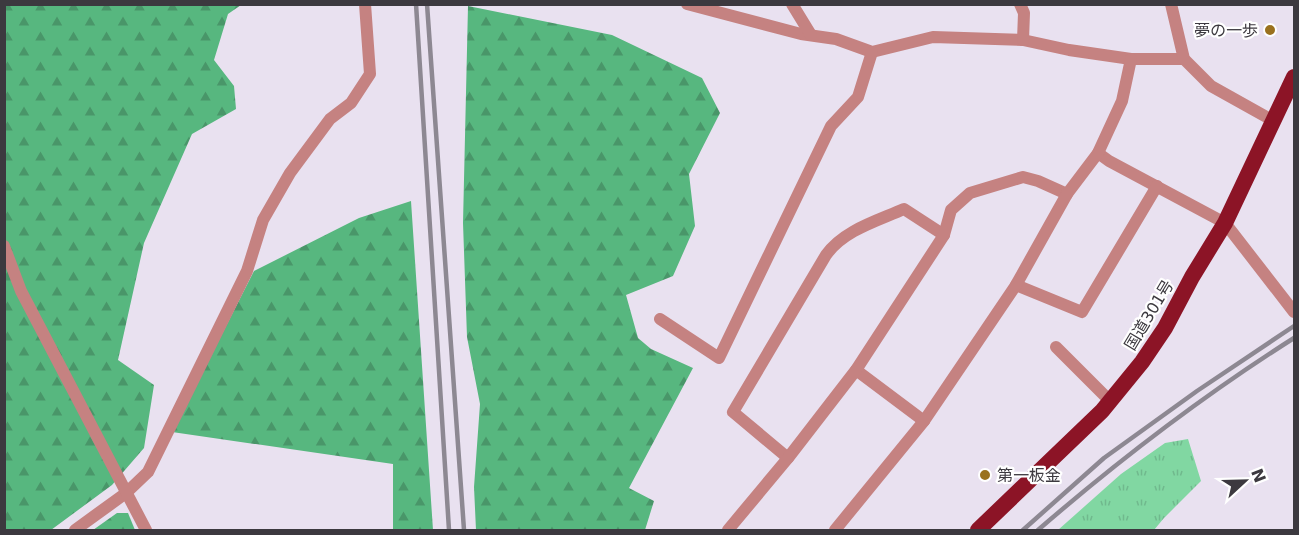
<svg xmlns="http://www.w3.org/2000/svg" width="1299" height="535" font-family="'DejaVu Sans','Noto Sans JP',sans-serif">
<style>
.grass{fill:url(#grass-tufts)}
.forest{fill:url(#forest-firs)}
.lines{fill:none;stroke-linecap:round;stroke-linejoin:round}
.minor{stroke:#c58281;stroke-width:12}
.tertiary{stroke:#c58281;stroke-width:12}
.trunk{stroke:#8c1426;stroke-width:16}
.rail{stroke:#8d8892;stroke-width:4.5}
.poi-dot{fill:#9a711e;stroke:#fff;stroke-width:2}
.labels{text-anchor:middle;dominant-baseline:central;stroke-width:4.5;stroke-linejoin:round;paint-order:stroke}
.poi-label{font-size:16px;fill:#3c393f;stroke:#fff;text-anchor:end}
.street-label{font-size:16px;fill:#3c393f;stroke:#fff}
</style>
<defs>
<pattern id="grass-tufts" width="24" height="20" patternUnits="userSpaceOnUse" patternTransform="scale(1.5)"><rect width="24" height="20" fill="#81d7a2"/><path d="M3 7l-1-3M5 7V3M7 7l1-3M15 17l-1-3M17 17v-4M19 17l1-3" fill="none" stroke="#70b98d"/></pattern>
<pattern id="forest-firs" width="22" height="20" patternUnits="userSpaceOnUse" patternTransform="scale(1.5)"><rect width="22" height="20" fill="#57b77f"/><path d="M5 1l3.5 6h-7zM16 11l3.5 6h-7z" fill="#499669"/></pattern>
</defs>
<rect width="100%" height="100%" fill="#e9e1f0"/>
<path class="grass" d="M 1188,439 L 1201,481 L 1164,518 L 1154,530 L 1058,530 L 1121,474 L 1165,443 Z"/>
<g class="forest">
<path d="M 4,5 L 241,5 L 228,14 L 214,60 L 234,86 L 236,109 L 192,134 L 144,243 L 118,360 L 154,385 L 144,448 L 112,485 L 51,530 L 5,530 Z"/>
<path d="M 468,6 L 612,35 L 702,78 L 720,113 L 689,174 L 695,226 L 673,276 L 626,295 L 638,338 L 651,349 L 693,368 L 629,488 L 654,501 L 645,530 L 476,530 L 474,487 L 480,404 L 467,337 L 463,223 Z"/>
<path d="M 411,201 L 433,530 L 393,530 L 393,464 L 172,432 L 254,271 L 359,218 Z"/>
<path d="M 117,513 L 128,513 L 135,530 L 93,530 Z"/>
</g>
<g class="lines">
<g class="minor">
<path d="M 687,4 L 801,34 L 836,39 L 872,52 L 933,37 L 1023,40 L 1069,50 L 1131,59 L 1184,59"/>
<path d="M 792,4 L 811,35"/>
<path d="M 1020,4 L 1024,13 L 1023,40"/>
<path d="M 1171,4 L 1184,59 L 1211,86 L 1272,120"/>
<path d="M 1098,153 L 1109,161 L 1225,223"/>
<path d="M 1016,285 L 1082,312 L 1157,186"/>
<path d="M 660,319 L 719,358 L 831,126 L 858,97 L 872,52"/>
<path d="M 1056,347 L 1111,402"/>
<path d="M 856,370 L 924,421"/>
<path d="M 788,458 L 733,412 L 826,255 C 844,230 877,221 904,209 L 944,235"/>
<path d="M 75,530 L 126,493 L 148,472 L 247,271 L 263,220 L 290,173 L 330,119 L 351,103 L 370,74 L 365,4"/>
<path d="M 728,530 L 788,458 L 856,370 L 944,235 L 951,210 L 970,193 L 1023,177 L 1038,181 L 1067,194"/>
<path d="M 835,530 L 924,421 L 1016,285 L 1067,194 L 1098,153 L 1122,101 L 1131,59"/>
</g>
<g class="tertiary">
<path d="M 1225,223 L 1294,312"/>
<path d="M 4,246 L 21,291 L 146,530"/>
</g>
<path class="trunk" d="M 978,530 L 1102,411 L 1142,362 L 1165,328 L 1192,277 L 1225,223 L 1294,77"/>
<g class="rail">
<path d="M 416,4 L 449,530"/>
<path d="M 427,4 L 464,530"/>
<path d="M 1023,530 L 1104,458 L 1197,391 L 1294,326"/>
<path d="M 1038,530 C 1119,460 1204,395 1294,338"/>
</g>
</g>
<g class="poi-dot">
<circle cx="1270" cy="30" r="6"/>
<circle cx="985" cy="475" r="6"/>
</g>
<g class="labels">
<g class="poi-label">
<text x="1258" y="30">夢の一歩</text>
<text x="997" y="475" text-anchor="start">第一板金</text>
</g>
<g class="street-label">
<text transform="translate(1149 315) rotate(-59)">国道301号</text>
</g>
</g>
<rect width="1299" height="535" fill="none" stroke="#3c393f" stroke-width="12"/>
<g transform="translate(1245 481) rotate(68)" stroke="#ffffff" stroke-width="4.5" paint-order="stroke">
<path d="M0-4.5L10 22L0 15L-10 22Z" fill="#3c393f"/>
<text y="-9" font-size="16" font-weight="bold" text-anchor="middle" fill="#3c393f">N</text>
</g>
</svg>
